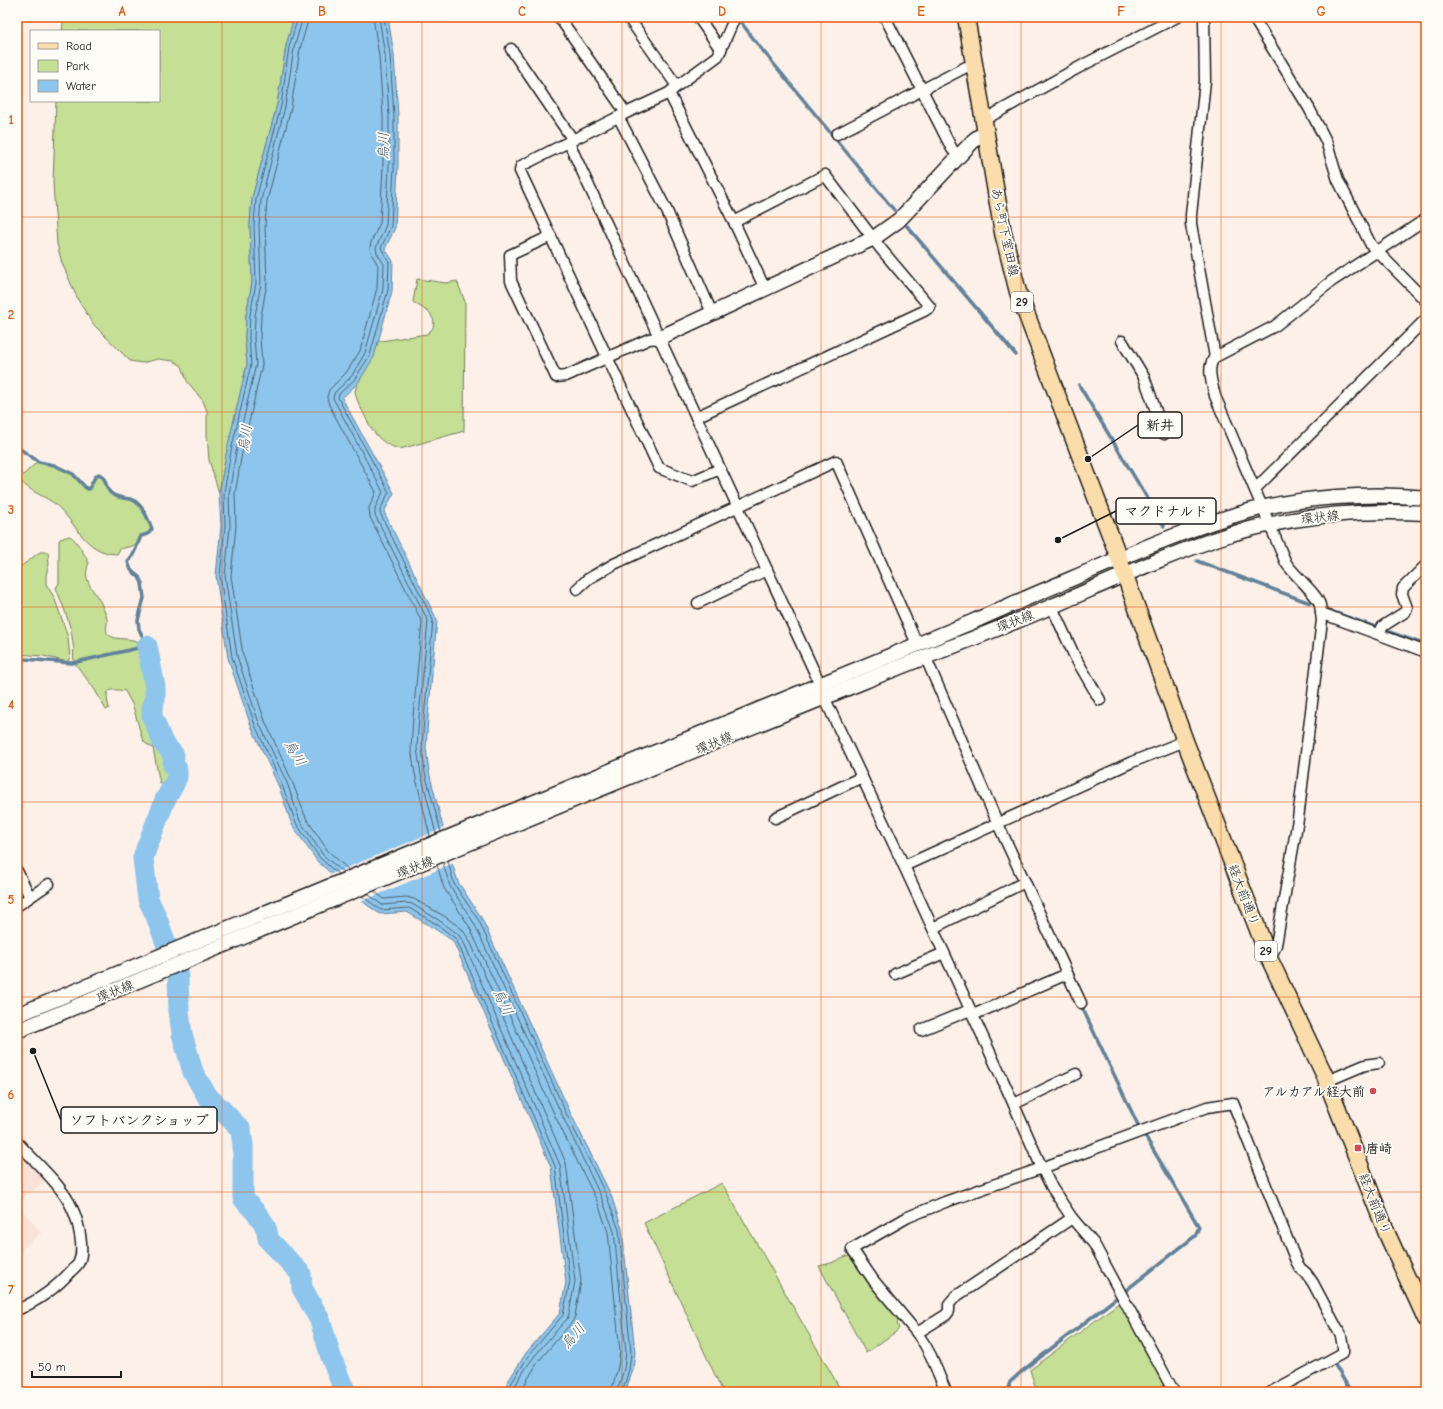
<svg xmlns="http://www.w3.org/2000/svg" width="1443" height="1409" font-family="'Comic Neue','Klee One',sans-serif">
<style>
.built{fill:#fbe2d8}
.green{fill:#c5df95;stroke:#707e58}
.water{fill:#8dc5ec;stroke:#608199}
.pier{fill:#fcf0e9}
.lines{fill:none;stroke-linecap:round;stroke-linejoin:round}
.shore{stroke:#49606f;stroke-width:1}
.stream{stroke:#608199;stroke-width:3.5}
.river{stroke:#8dc5ec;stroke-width:21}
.street-casing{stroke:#1c1c1c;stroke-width:13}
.secondary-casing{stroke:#1c1c1c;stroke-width:17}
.primary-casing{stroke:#1c1c1c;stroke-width:19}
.street{stroke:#fdfcf7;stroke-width:10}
.secondary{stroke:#fdfcf7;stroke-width:14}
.primary{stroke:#faddab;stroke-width:16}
.grid{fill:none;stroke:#e8590c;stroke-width:1;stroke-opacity:0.55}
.poi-dot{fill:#d1495b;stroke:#fdfcf7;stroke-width:1.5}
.labels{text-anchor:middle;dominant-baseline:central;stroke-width:3.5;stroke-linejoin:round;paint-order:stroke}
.shield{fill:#fdfcf7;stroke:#605f5e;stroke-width:1}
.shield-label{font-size:12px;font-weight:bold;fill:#1c1c1c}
.street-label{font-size:13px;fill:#1c1c1c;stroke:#fdfcf7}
.poi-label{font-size:13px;font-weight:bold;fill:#1c1c1c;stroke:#fdfcf7;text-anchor:end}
.water-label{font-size:14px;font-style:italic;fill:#445765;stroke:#fdfcf7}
.leader{fill:none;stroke:#1c1c1c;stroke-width:1.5}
.callout-dot{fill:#1c1c1c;stroke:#fdfcf7;stroke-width:1.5}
.callout{fill:#fdfcf7;stroke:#1c1c1c;stroke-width:1.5}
.callout-label{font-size:14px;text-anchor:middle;font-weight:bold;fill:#1c1c1c}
.neatline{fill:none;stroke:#e8590c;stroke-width:1.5}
.grid-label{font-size:13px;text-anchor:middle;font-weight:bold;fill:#e8590c}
</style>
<rect width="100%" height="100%" fill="#fcf0e9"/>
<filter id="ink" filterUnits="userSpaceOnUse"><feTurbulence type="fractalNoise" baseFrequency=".025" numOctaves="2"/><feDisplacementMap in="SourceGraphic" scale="8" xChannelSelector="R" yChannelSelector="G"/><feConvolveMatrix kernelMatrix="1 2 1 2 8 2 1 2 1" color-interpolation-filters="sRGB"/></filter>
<g filter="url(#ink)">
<g class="built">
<path d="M 21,1153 L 46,1180 L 17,1202 L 17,1156 Z"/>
<path d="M 17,1204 L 41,1233 L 17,1253 Z"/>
</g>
<g class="green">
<path d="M 64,17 L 294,17 L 286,46 L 277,105 L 252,198 L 250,224 L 252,283 L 246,315 L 245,338 L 247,364 L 227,450 L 219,493 L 209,460 L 207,435 L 207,411 L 203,401 L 187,381 L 182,366 L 174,361 L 158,359 L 142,363 L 130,361 L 94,325 L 78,300 L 62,263 L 57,244 L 53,183 L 56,101 L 159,101 L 159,31 L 62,31 Z"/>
<path d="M 417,279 L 446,283 L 457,281 L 465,302 L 464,431 L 400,449 C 379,444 371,430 363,412 C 359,405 356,398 355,391 L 370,346 L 374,342 L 427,334 L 433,328 L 434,321 L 430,313 L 413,302 Z"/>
<path d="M 37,462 C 47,461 64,468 73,474 C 79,478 82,486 89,489 L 95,477 L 99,474 C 108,478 104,489 112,494 C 118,498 124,498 130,499 C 142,502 148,519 152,529 L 150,532 L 141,536 L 136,545 L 120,549 L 117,554 C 84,553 77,523 55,504 C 48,498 26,489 22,482 C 20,480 21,480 21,477 Z"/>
<path d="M 69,536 C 76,538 85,556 89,563 C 80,583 98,592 103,608 C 105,613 108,618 107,623 C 107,627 105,632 109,635 C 115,640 125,638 133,640 C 138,641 142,644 147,646 L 155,687 L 155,699 L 152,708 L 152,716 L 163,743 L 174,755 L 173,765 L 177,769 L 177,777 L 174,784 L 160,784 L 153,748 L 145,743 L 142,738 L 133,706 L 125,691 C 106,688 105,690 109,708 L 106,710 L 95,690 L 74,662 C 73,655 74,649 73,643 C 71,624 63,606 56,588 L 59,583 L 59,541 L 60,539 Z"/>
<path d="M 40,552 L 48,552 L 49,564 L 46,575 L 46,584 L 54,597 L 64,625 L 68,638 L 70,658 L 67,662 L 44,656 L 17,654 L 17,567 L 20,567 Z"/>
<path d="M 722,1183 L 842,1392 L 723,1392 L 644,1223 Z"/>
<path d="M 846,1256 L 854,1257 L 874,1289 L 900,1319 L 897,1323 L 899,1328 L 897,1331 L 866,1353 L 819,1266 L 831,1263 Z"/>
<path d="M 1120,1302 L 1168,1392 L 1037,1392 L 1030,1370 Z"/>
</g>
<path class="water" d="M 294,17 L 388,17 L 394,55 L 398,116 L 398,167 L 395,228 L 385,249 L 393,261 L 392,291 L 374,357 L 358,383 L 342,398 L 394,493 L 384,512 L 437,620 L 428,718 L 426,748 L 429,772 L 452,863 L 458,882 L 482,919 L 570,1112 L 611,1195 L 622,1229 L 635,1352 L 633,1370 L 625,1392 L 504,1392 L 507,1383 L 526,1353 L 560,1313 L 566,1282 L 551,1167 L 453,941 L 435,929 L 407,912 L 380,914 L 367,905 L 317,861 L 292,825 L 279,787 L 251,726 L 228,658 L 216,576 L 221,526 L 219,493 L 227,450 L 247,364 L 245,338 L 246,315 L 252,283 L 250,224 L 252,198 L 277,105 L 286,46 Z"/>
<path class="pier" d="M 446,827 L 454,863 L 360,902 L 329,875 Z"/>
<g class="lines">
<g class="shore">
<path d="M 298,17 L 289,47 L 281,106 L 256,199 L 254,225 L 256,283 L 250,315 L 249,338 L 251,364 L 231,451 L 224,493 L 225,526 L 220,576 L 232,657 L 255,725 L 282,785 L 296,823 L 320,858 L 338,874"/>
<path d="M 303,17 L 294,48 L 285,107 L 261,200 L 259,225 L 261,283 L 255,316 L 254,338 L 256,364 L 236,452 L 229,494 L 230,526 L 225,576 L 237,656 L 259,723 L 287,783 L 300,821 L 323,855 L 343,872"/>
<path d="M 309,17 L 300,49 L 291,108 L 267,201 L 265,225 L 267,283 L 261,316 L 260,338 L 262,365 L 242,453 L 235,494 L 236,526 L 231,576 L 243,655 L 265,721 L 292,781 L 306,818 L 328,851 L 349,870"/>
<path d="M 373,17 L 379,56 L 383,116 L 383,167 L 380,223 L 371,242 L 370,248 L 372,255 L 378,265 L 377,288 L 360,351 L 346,373 L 329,390 L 327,397 L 329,405 L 376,492 L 369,508 L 370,517 L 422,622 L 413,717 L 411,748 L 415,774 L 430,836"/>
<path d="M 379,17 L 385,56 L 389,116 L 389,167 L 386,225 L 376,248 L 377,253 L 384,264 L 383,289 L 365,353 L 351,377 L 335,392 L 333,398 L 383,492 L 375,508 L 375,515 L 428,621 L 419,717 L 417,748 L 421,774 L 436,834"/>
<path d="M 384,17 L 390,55 L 394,116 L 394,167 L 391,226 L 381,248 L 389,262 L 388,290 L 370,355 L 354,380 L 339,394 L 338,398 L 389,492 L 380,510 L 380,513 L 433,620 L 424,718 L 422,748 L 425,773 L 441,832"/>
<path d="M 448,861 L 454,884 L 479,921 L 566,1113 L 607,1197 L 619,1230 L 631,1353 L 629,1370 L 622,1392"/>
<path d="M 443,863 L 450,886 L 474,923 L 562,1115 L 602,1199 L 614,1231 L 626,1352 L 624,1369 L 617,1392"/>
<path d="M 437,865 L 444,888 L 469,926 L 556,1118 L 597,1201 L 608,1232 L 620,1352 L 618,1367 L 611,1392"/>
<path d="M 374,891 L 384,899 L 406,897 L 414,899 L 444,916 L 462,929 L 470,941 L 566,1163 L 581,1281 L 575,1316 L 572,1322 L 538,1362 L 520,1392"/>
<path d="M 368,894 L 382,905 L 407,903 L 412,904 L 440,921 L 458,934 L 464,943 L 560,1165 L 575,1281 L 569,1314 L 567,1319 C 550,1338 521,1368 513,1392"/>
<path d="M 362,896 L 381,910 L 409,908 L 438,925 L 456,939 L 555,1166 L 570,1281 L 563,1315 L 529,1355 L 511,1384 L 508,1392"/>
</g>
<g class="stream">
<path d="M 737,17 L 759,46 L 894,210"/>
<path d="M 907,226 L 1016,355"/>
<path d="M 1079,385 L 1164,526"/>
<path d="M 17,447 L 39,462 L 54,465 L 73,474 L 86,488 L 89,489 L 95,477 L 99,474 C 108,478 104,489 112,494 C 118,498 124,498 130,499 C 142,502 148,519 152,529 L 148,534 L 141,536 C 137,545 135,554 128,562 L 131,570 L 139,577 L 142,583 L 144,598 L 138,620 L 139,629 L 147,646 L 72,663 L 25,659 L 17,655"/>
<path d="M 1197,561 L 1310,603"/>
<path d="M 1333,612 L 1426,645"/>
<path d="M 1082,1007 L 1138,1125 L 1145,1136 L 1199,1227 L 1195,1236 L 1125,1291"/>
<path d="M 1335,1365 L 1351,1392"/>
<path d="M 1007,1392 L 1010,1382 L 1021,1372 L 1115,1299"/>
</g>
<path class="river" d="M 147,646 L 155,687 L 155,699 L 152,708 L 152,716 L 163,743 L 174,755 L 173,765 L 177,769 L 177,777 L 174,784 L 165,800 L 146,849 L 143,858 L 148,899 L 156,916 L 178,976 L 179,1011 L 182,1034 L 193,1072 L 207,1096 L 219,1107 L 241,1130 L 243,1145 L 243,1198 C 253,1211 268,1221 268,1239 L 301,1274 L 302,1288 L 320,1320 L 331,1357 L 341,1382 L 346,1392"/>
<g class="street-casing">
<g id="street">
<path d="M 559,17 L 626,113"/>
<path d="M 628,17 L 677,86"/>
<path d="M 698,17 L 721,50"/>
<path d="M 885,17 L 952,149 L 959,157"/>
<path d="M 1204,17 L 1205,81 L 1191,215 L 1191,224 L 1215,357"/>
<path d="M 1253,17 L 1309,108 L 1326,141 L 1338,180 L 1371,245 L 1426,301"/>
<path d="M 511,49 L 573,140"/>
<path d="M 669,93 L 734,222 L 765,289"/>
<path d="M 619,118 L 666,209 L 712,313"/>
<path d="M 982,119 L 989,117 L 1087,63 L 1177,17"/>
<path d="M 837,134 L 966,67 L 974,65"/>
<path d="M 569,143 L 820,684"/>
<path d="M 551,236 L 510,255 L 511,281 L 556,377 L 566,376 L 649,339 L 659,338"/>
<path d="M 1122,341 L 1144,377 L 1164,434"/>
<path d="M 696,417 L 924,311 L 930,307 L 881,249 L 825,175 L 734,222"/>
<path d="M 720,469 L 692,481 L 659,468 L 520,171 L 521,166 L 527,163 L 626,113 L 669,93 L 677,86 L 718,56 L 735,17"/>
<path d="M 1255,489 L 1426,319"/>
<path d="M 577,589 L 588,579 L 614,564 L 836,461 L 917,644"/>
<path d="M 698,603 L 767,570"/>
<path d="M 1052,607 L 1075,657 L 1100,700"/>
<path d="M 1321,613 L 1426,652"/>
<path d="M 1379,634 L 1383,626 L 1405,612 L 1407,608 L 1402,594 L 1403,588 L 1426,565"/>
<path d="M 925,656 L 998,824 L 1081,1003"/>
<path d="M 824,697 L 904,866 L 1006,1087 L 1042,1168 L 1052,1188 L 1072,1218 L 1094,1244 L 1174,1392"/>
<path d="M 775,818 L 862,777"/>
<path d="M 904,866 L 1132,762 L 1185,741"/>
<path d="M 17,871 L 30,897"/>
<path d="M 17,906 L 49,884"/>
<path d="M 933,928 L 1025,882"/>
<path d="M 1269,958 L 1274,950 L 1276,945 L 1298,819 L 1322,620 C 1321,615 1321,610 1320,605 C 1318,595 1294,575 1286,563 L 1215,396 C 1212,383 1206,367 1215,357 L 1275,326 L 1332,281 L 1426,219"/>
<path d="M 895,974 L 944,953"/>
<path d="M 973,1015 L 1067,974"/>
<path d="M 921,1030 L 970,1010"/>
<path d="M 1327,1081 L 1365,1065 L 1379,1063"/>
<path d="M 1014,1104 L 1076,1074"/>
<path d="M 17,1142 C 34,1161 62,1185 72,1208 C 78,1220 85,1249 79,1262 C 78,1265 74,1268 71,1271 C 56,1288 38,1301 17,1310"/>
<path d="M 917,1333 L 946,1315 L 949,1311 L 949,1304 L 955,1297 L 1072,1218"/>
<path d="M 946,1392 L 931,1356 L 925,1345 L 917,1333 L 874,1281 L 852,1249 L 908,1217 L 945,1202 L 1042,1168 L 1207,1107 L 1233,1103 L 1296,1261 L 1300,1268 L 1306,1273 L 1313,1283 L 1341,1336 L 1343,1347 L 1343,1353 L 1271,1392"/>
</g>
</g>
<g class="secondary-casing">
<g id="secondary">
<path d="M 659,338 L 874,238 L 899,220 L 974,140 L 978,137 L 985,136"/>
<path d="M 17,1015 L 972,622 C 1014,603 1057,585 1099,567 C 1148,546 1198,525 1249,511 C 1301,497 1372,492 1426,498"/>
<path d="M 17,1031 C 300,914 581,795 865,681 C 928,655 993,632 1055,605 C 1113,580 1171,553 1231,534 C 1294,516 1360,509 1426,513"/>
</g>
</g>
<g class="primary-casing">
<path id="primary" d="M 966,17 L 1003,233 L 1018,292 L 1114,545 L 1185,741 L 1269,958 L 1324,1074 L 1388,1236 L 1426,1319"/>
</g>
<use href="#street" class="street"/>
<use href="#secondary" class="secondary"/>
<use href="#primary" class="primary"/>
</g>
</g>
<path class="grid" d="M 222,17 L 222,1392M 422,17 L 422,1392M 622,17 L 622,1392M 821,17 L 821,1392M 1021,17 L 1021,1392M 1221,17 L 1221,1392M 17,217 L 1426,217M 17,412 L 1426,412M 17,607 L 1426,607M 17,802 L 1426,802M 17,997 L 1426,997M 17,1192 L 1426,1192"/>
<g class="poi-dot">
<circle cx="1373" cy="1091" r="4"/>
<rect x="1354" y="1144" width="8" height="8" rx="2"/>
</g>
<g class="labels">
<g class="shield">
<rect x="1011" y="292" width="22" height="20" rx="3"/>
<rect x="1255" y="941" width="22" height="20" rx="3"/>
</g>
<g class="shield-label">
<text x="1022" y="302">29</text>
<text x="1266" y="951">29</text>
</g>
<g class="street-label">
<text transform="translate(1005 232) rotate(78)">あら町下室田線</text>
<text transform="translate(1320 517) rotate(-7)">環状線</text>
<text transform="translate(1015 621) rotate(-21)">環状線</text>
<text transform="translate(714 743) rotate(-23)">環状線</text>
<text transform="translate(415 867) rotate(-22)">環状線</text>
<text transform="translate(1244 895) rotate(69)">経大前通り</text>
<text transform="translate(115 991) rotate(-22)">環状線</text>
<text transform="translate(1375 1204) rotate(68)">経大前通り</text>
</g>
<g class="poi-label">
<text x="1365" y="1091">アルカアル経大前</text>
<text x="1366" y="1148" text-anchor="start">唐崎</text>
</g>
<g class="water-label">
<text transform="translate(383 146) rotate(-90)">烏川</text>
<text transform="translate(245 438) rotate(-82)">烏川</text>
<text transform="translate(295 753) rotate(59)">烏川</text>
<text transform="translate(503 1002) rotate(63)">烏川</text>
<text transform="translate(573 1336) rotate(-49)">烏川</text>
</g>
</g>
<path class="leader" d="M1088 459L1138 425M1058 540L1116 511M33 1051L61 1120"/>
<g class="callout-dot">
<circle cx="1088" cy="459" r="4"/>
<circle cx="1058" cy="540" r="4"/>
<circle cx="33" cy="1051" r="4"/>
</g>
<g class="callout">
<rect x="1138" y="412" width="44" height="26" rx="4"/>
<rect x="1116" y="498" width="100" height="26" rx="4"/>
<rect x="61" y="1107" width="156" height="26" rx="4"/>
</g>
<g class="callout-label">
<text x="1160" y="430">新井</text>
<text x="1166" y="516">マクドナルド</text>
<text x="139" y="1125">ソフトバンクショップ</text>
</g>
<rect width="1443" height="1409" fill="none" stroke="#fdfcf7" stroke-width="44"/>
<rect x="30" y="30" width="130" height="72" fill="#fdfcf7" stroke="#a3a29f"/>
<rect x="38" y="43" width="20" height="6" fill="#faddab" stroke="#a3a29f"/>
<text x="66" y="50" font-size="12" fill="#1c1c1c">Road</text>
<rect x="38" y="60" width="20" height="12" fill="#c5df95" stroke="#a3a29f"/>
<text x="66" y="70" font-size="12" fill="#1c1c1c">Park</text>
<rect x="38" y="80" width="20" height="12" fill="#8dc5ec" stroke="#a3a29f"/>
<text x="66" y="90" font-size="12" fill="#1c1c1c">Water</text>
<path d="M32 1371v6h89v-6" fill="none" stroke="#1c1c1c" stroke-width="2"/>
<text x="38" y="1371" font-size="12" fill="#1c1c1c" stroke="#fdfcf7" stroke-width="3" paint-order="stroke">50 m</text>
<rect x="22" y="22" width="1399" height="1365" class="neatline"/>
<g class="grid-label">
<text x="122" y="16">A</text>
<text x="322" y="16">B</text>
<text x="522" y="16">C</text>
<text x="722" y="16">D</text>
<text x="921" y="16">E</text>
<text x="1121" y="16">F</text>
<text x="1321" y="16">G</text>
<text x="11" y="124">1</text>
<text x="11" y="319">2</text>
<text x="11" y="514">3</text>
<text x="11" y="709">4</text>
<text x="11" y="904">5</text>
<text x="11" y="1099">6</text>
<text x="11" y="1294">7</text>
</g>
</svg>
